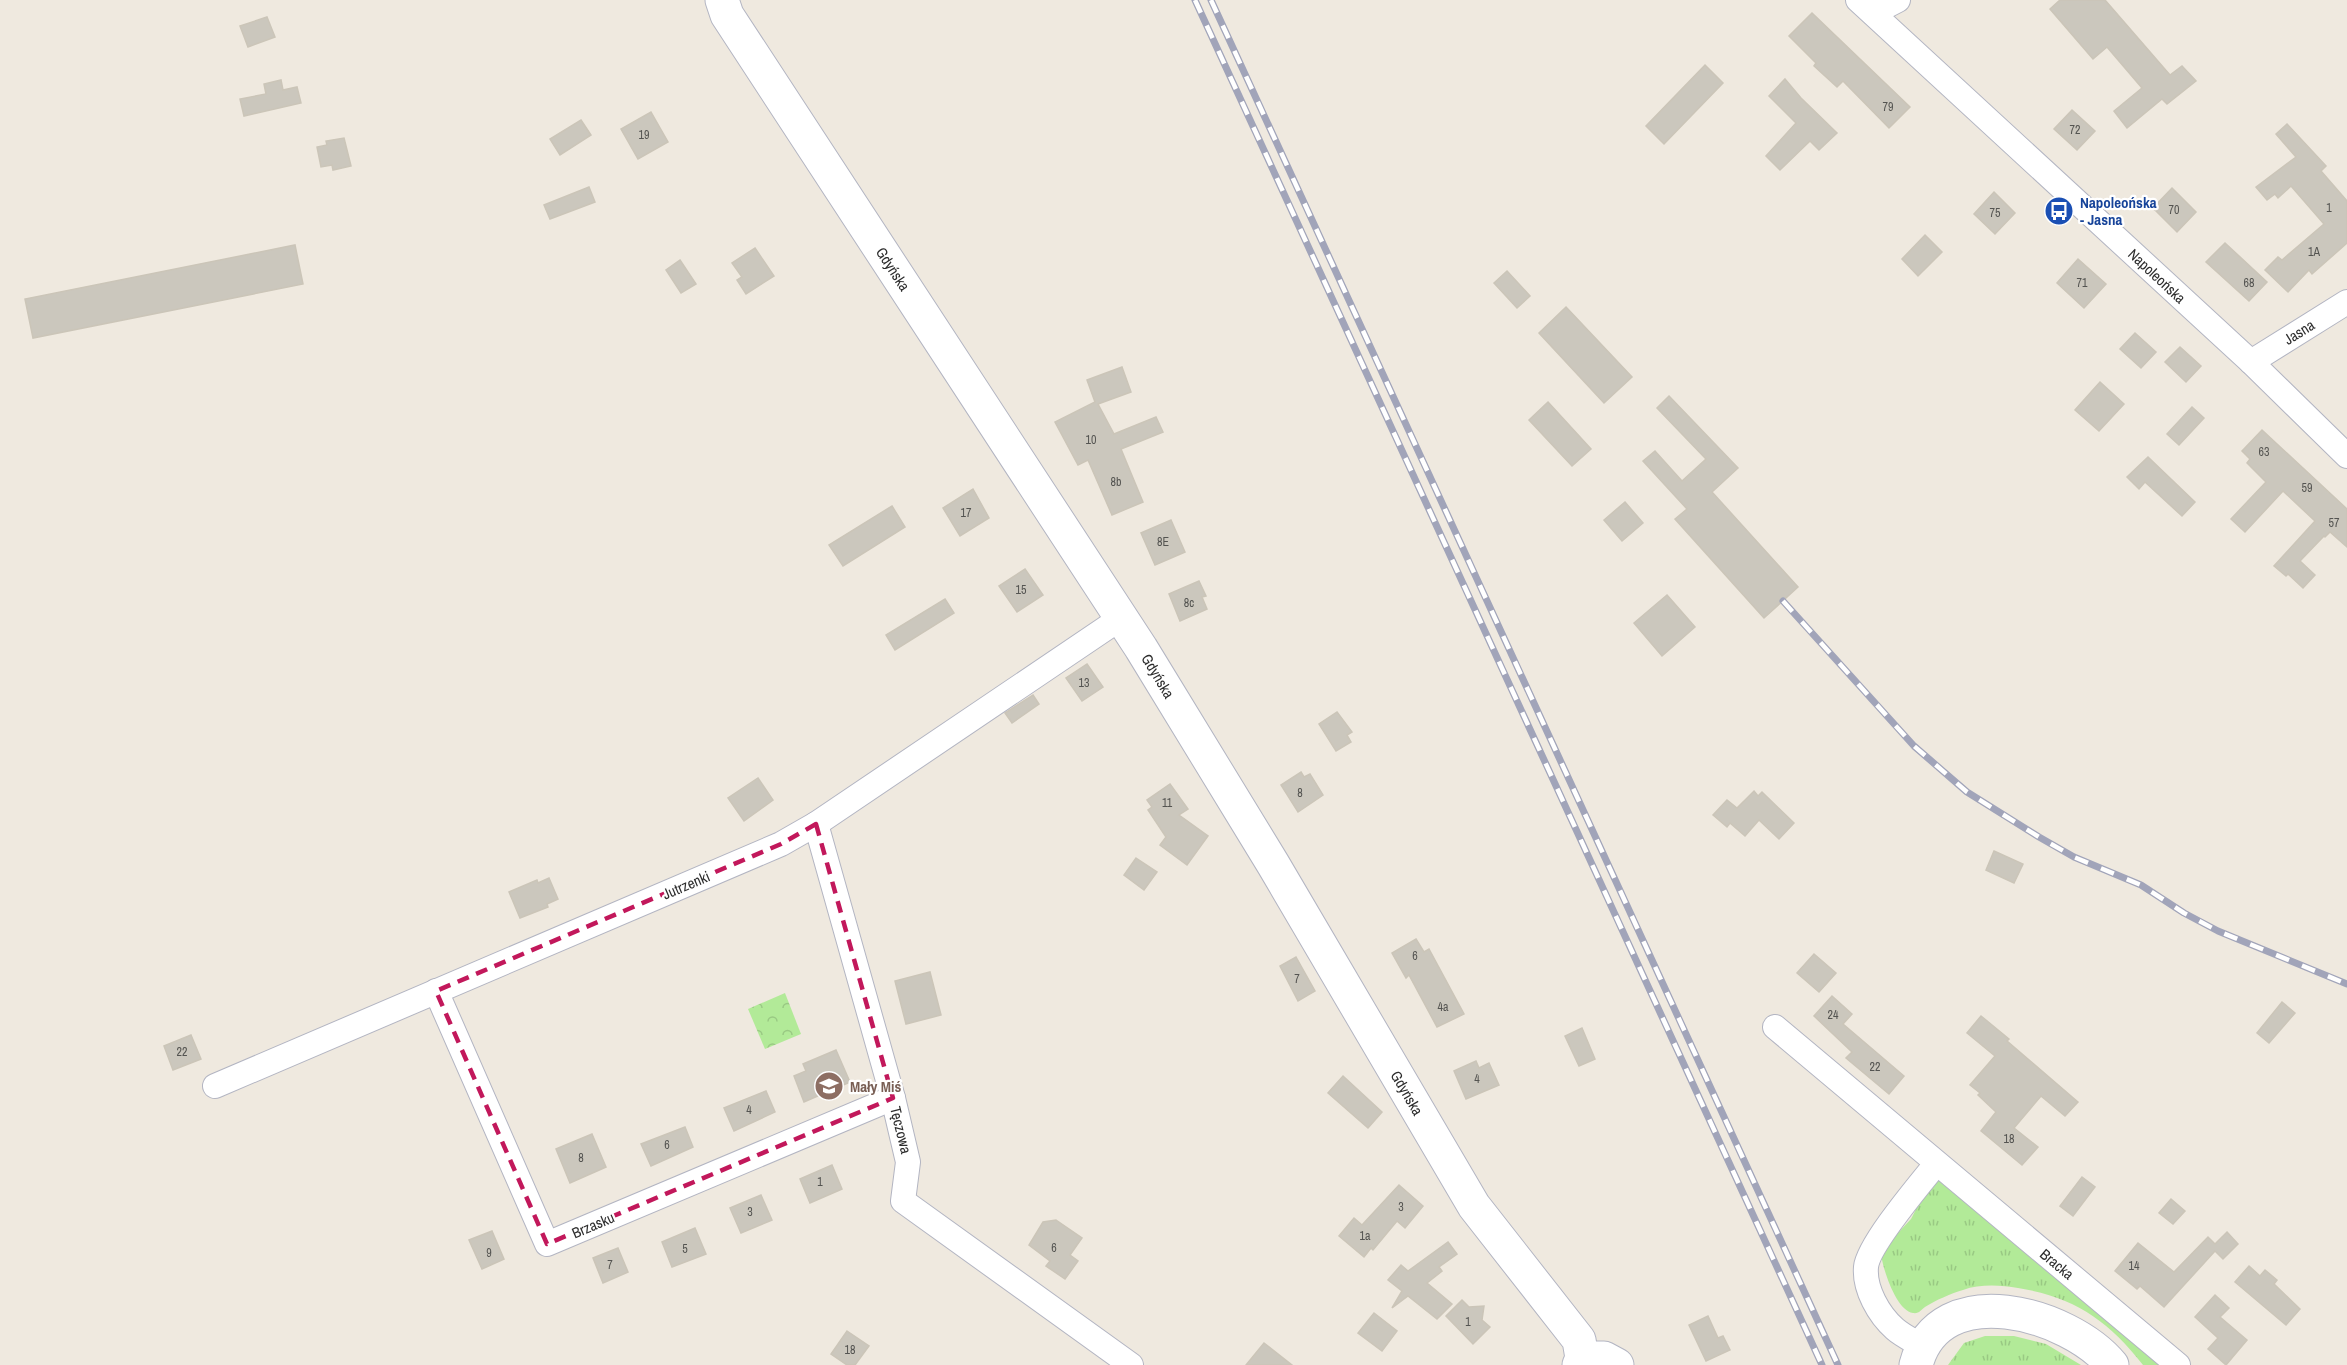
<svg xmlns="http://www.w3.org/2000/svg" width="2347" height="1365" font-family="'Archivo Narrow',sans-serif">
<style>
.grass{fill:url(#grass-tufts)}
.forest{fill:url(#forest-crowns)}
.building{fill:#cbc7bd;stroke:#cbc5b8;stroke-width:1.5}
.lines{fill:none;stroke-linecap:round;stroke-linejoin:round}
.street-casing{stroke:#b3b5c2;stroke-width:26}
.secondary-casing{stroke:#b3b5c2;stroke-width:35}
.street{stroke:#fff;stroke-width:24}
.secondary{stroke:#fff;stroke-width:33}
.rail-casing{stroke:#a1a4b9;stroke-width:7}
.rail{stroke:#fff;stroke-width:4.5;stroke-dasharray:14;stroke-linecap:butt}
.marked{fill:none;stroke:#c2185b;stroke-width:4.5;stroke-dasharray:12 8;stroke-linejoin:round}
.labels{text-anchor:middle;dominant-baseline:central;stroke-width:4.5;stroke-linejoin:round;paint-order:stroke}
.number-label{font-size:12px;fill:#545451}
.transit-label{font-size:15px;font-weight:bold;fill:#164399;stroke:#fff;text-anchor:start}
.street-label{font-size:15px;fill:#2d2d2d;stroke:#fff}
.education-label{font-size:15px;font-weight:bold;fill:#785e54;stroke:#fff;text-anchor:start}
</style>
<defs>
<pattern id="grass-tufts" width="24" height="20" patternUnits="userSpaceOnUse" patternTransform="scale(1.5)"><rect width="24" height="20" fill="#b2ea98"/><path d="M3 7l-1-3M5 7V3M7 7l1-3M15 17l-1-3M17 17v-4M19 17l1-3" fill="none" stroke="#99c983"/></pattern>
<pattern id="forest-crowns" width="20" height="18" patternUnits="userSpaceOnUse" patternTransform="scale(1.5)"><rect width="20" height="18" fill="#b2ea98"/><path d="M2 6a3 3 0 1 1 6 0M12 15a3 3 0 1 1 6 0" fill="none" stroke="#99c983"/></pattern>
</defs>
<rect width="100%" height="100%" fill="#efe9df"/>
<g class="grass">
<path d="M 1937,1179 L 1948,1181 L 2169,1365 L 2143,1365 C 2108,1320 2074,1297 2018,1288 C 2000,1285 1980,1284 1963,1290 C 1950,1294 1936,1300 1925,1307 C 1921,1310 1919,1314 1913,1313 C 1896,1311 1881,1265 1881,1251 L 1911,1219 L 1927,1188 Z"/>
<path d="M 1985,1336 L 2014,1336 L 2046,1344 L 2081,1365 L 1948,1365 L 1964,1343 Z"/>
</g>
<path class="forest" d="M 785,993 L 801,1034 L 765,1049 L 748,1009 Z"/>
<g class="building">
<path d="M 2060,0 L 2105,0 L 2170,75 L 2182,66 L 2196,81 L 2167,104 L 2162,99 L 2127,128 L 2114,111 L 2142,88 L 2107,47 L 2093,59 L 2050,9 Z"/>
<path d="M 1812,13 L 1910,107 L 1889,128 L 1843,81 L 1837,87 L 1814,66 L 1816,63 L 1789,36 Z"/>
<path d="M 267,17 L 275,37 L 248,47 L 240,26 Z"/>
<path d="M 1705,65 L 1723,83 L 1664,144 L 1646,126 Z"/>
<path d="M 1785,79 L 1801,98 L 1837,133 L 1819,150 L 1810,141 L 1780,170 L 1766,156 L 1796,123 L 1769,96 Z"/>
<path d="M 281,80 L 283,90 L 297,87 L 301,103 L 244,116 L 240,99 L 266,94 L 264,84 Z"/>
<path d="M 2072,110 L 2095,131 L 2077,150 L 2054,129 Z"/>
<path d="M 651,112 L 668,142 L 638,159 L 621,129 Z"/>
<path d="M 581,120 L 591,135 L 560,155 L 550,139 Z"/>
<path d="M 2287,124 L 2326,166 L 2321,171 L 2347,201 L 2347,243 L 2312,274 L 2309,270 L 2288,292 L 2265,270 L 2278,257 L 2282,260 L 2324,224 L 2291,186 L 2278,198 L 2275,194 L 2267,200 L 2256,187 L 2296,157 L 2276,134 Z"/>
<path d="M 344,138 L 351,166 L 333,170 L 332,165 L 321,167 L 317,147 L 327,145 L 326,141 Z"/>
<path d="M 589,187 L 595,202 L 550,219 L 544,205 Z"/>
<path d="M 2172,188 L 2196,212 L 2177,232 L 2153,208 Z"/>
<path d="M 1994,192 L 2015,213 L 1995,234 L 1974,214 Z"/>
<path d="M 1925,235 L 1942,252 L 1918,276 L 1902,259 Z"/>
<path d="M 2225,243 L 2267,282 L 2249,301 L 2206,262 Z"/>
<path d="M 295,245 L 303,284 L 33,338 L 25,299 Z"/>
<path d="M 755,248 L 774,276 L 746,294 L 737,280 L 742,277 L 732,263 Z"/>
<path d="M 2078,259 L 2106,284 L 2084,308 L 2057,283 Z"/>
<path d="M 680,260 L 696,284 L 681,293 L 666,270 Z"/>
<path d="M 1507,271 L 1530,296 L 1517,308 L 1494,283 Z"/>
<path d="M 1566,307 L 1632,377 L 1604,403 L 1539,333 Z"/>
<path d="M 2135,333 L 2156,352 L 2141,368 L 2120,349 Z"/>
<path d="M 2180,347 L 2201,366 L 2186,382 L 2165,362 Z"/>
<path d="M 1122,367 L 1131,392 L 1098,404 L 1114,434 L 1156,417 L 1163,432 L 1121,449 L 1143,502 L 1112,515 L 1088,460 L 1078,465 L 1055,422 L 1095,402 L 1087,380 Z"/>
<path d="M 2100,382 L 2124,404 L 2099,431 L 2075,410 Z"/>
<path d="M 1669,396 L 1738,468 L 1712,492 L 1798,587 L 1764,618 L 1675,519 L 1687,509 L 1643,461 L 1655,451 L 1682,481 L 1706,459 L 1657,408 Z"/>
<path d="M 1548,402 L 1591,449 L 1572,466 L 1529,420 Z"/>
<path d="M 2192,407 L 2204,418 L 2179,445 L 2167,434 Z"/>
<path d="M 2262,430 L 2347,509 L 2347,547 L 2330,532 L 2325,537 L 2324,536 L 2300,561 L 2315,575 L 2303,588 L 2288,574 L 2286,576 L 2274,566 L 2315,521 L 2283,491 L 2245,532 L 2231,519 L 2266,482 L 2247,463 L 2250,459 L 2242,451 Z"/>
<path d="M 2148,457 L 2195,502 L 2182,516 L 2145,482 L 2139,489 L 2127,477 Z"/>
<path d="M 973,489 L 989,518 L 960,536 L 943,508 Z"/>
<path d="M 1625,502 L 1643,523 L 1622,541 L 1604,520 Z"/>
<path d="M 892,506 L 905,527 L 843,566 L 829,545 Z"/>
<path d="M 1171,520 L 1185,552 L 1155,565 L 1141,533 Z"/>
<path d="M 1025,569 L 1043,595 L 1017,612 L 999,586 Z"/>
<path d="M 1199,581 L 1206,596 L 1202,597 L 1207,609 L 1180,621 L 1169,594 Z"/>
<path d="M 1667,595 L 1695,627 L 1662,656 L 1634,623 Z"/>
<path d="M 945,599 L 954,613 L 895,650 L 886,635 Z"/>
<path d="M 1087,664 L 1103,687 L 1082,701 L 1066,678 Z"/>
<path d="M 1033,695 L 1039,704 L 1012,723 L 1005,713 Z"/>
<path d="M 1337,712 L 1352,732 L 1347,735 L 1351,742 L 1336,751 L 1319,724 Z"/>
<path d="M 1301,772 L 1304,777 L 1310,774 L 1323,795 L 1298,812 L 1281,785 Z"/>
<path d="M 758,778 L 773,800 L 744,821 L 728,798 Z"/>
<path d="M 1170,784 L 1188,809 L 1179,815 L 1208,836 L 1187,865 L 1160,845 L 1166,837 L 1148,810 L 1152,807 L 1147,800 Z"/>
<path d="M 1754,791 L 1758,796 L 1762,792 L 1794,823 L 1779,839 L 1759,820 L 1745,836 L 1730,823 L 1727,827 L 1713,815 L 1727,800 L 1737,808 Z"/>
<path d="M 1994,851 L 2023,864 L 2014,883 L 1986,870 Z"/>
<path d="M 1136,858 L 1157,872 L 1144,890 L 1124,875 Z"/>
<path d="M 549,878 L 558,899 L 547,904 L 548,907 L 520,918 L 509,892 L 537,880 L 538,883 Z"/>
<path d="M 1416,939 L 1424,952 L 1429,949 L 1464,1014 L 1437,1027 L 1409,975 L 1406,978 L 1392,953 Z"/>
<path d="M 1814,954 L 1836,973 L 1819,992 L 1797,973 Z"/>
<path d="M 1296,957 L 1315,991 L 1298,1001 L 1280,966 Z"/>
<path d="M 930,972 L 941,1015 L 906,1024 L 895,981 Z"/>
<path d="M 1832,996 L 1852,1014 L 1843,1024 L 1904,1076 L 1889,1094 L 1846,1058 L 1852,1052 L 1814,1016 Z"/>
<path d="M 2282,1002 L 2295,1013 L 2269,1043 L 2257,1033 Z"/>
<path d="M 1981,1016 L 2009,1039 L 2007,1041 L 2078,1102 L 2065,1116 L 2041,1096 L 2014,1128 L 2038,1147 L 2022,1165 L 1981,1131 L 1996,1112 L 1978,1095 L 1980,1093 L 1970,1085 L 1995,1056 L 1967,1033 Z"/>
<path d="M 1582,1028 L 1595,1059 L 1579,1066 L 1565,1036 Z"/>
<path d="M 191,1035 L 201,1059 L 173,1070 L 164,1046 Z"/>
<path d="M 836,1050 L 850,1082 L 804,1102 L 794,1076 L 806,1071 L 803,1064 Z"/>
<path d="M 1476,1061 L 1479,1068 L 1489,1063 L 1499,1085 L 1466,1099 L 1454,1071 Z"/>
<path d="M 1343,1076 L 1382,1112 L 1368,1128 L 1328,1093 Z"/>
<path d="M 766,1091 L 775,1112 L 734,1131 L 724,1108 Z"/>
<path d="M 685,1127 L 693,1147 L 651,1166 L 641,1144 Z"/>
<path d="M 592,1134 L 606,1167 L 570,1183 L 556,1149 Z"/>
<path d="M 832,1165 L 842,1189 L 810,1203 L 800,1179 Z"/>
<path d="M 2082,1177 L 2095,1187 L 2073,1216 L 2060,1206 Z"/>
<path d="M 1399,1185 L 1423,1206 L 1405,1228 L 1397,1221 L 1373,1250 L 1371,1248 L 1364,1257 L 1339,1236 L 1354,1218 L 1362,1225 Z"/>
<path d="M 761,1195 L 772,1220 L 741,1233 L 730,1208 Z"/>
<path d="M 2171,1199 L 2185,1211 L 2173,1224 L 2159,1213 Z"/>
<path d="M 1056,1220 L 1082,1238 L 1070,1255 L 1078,1261 L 1065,1279 L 1046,1266 L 1050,1261 L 1029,1245 L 1043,1222 Z"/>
<path d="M 695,1228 L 706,1254 L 672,1267 L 662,1242 Z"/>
<path d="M 492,1231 L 504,1259 L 482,1269 L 469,1240 Z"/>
<path d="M 2227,1232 L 2238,1244 L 2223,1259 L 2215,1251 L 2164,1307 L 2140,1286 L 2137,1289 L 2115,1271 L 2138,1243 L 2174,1272 L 2208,1237 L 2215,1244 Z"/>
<path d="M 1448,1242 L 1457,1254 L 1439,1267 L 1442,1271 L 1427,1283 L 1452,1304 L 1437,1319 L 1408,1296 L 1392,1308 L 1402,1291 L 1388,1280 L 1401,1265 L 1408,1271 Z"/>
<path d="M 618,1248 L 628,1272 L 603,1283 L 593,1258 Z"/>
<path d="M 2249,1266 L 2260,1276 L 2265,1270 L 2277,1280 L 2274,1284 L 2300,1309 L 2286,1325 L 2235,1282 Z"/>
<path d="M 2215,1295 L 2229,1308 L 2220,1317 L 2247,1340 L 2226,1365 L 2208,1349 L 2218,1338 L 2195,1317 Z"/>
<path d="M 1462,1300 L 1469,1307 L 1484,1306 L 1482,1320 L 1490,1327 L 1473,1344 L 1446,1316 Z"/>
<path d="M 1374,1313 L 1397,1331 L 1382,1351 L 1358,1333 Z"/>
<path d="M 1708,1316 L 1718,1338 L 1723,1336 L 1730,1350 L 1706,1361 L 1689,1325 Z"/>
<path d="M 847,1331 L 869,1346 L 855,1365 L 847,1365 L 831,1354 Z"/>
<path d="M 1264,1343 L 1292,1365 L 1246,1365 Z"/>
</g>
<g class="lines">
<g class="street-casing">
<g id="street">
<path d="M 1858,0 L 2251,362 L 2347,456"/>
<path d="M 1873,13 L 1898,0"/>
<path d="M 2251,362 L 2347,302"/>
<path d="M 816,824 L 893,1098 L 908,1162 L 903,1201 L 1131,1365"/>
<path d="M 436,991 L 547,1244 L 893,1098"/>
<path d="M 1775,1027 L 2178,1365"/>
<path d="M 215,1086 L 781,844 L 816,824 L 1121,618"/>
<path d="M 1922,1346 C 1914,1341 1903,1336 1895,1329 C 1879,1315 1864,1289 1866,1267 C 1868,1245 1920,1184 1936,1164"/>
</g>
</g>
<g class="secondary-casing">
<g id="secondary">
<path d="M 722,0 L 727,15 L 1141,648 L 1273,864 L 1474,1206 L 1579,1340 L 1582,1358 L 1579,1365"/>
<path d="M 1582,1358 L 1604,1358 L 1617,1365"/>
<path d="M 1916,1365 C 1939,1276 2069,1313 2112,1365"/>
</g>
</g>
<use href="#street" class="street"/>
<use href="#secondary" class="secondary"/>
<g class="rail-casing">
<g id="rail">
<path d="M 1195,0 L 1822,1365"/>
<path d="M 1211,0 L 1838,1365"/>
<path d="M 1783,601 L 1914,746 L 1967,792 L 2039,837 L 2074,857 L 2141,885 L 2184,913 L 2218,931 L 2347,984"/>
</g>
</g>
<use href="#rail" class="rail"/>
</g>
<path class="marked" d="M 816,824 L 893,1098 L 547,1244 L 436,991 L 781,844 Z"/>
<defs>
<g id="bus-disc" transform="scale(1.5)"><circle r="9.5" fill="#1a4fb4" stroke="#fff"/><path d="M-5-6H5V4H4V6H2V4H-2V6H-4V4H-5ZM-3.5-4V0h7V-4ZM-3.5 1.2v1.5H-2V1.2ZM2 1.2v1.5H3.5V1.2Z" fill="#fff"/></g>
<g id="school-disc" transform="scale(1.5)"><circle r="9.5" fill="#8d6e63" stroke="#fff"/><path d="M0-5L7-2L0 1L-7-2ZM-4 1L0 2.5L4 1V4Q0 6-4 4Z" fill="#fff"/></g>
</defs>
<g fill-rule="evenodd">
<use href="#bus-disc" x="2059" y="211"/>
<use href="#school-disc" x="829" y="1086"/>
</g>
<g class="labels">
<g class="number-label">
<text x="1888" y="107">79</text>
<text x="2075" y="130">72</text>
<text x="644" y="135">19</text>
<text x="2329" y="208">1</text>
<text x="2174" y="210">70</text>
<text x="1995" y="213">75</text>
<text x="2314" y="252">1A</text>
<text x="2082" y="283">71</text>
<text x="2249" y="283">68</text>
<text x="1091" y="440">10</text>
<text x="2264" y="452">63</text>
<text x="1116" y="482">8b</text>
<text x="2307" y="488">59</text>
<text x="966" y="513">17</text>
<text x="2334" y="523">57</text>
<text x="1163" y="542">8E</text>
<text x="1021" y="590">15</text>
<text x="1189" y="603">8c</text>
<text x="1084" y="683">13</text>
<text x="1300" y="793">8</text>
<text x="1167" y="803">11</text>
<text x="1415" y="956">6</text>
<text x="1297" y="979">7</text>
<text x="1443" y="1007">4a</text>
<text x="1833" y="1015">24</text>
<text x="182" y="1052">22</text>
<text x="1875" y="1067">22</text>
<text x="1477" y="1079">4</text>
<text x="749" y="1110">4</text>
<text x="2009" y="1139">18</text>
<text x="667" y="1145">6</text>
<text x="581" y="1158">8</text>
<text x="820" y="1182">1</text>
<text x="1401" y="1207">3</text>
<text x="750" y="1212">3</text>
<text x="1365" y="1236">1a</text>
<text x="1054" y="1248">6</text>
<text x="685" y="1249">5</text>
<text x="489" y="1253">9</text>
<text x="610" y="1265">7</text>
<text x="2134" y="1266">14</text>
<text x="1468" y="1322">1</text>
<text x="850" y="1350">18</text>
</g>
<g class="transit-label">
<text x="2080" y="202">Napoleońska<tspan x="2080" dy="17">- Jasna</tspan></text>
</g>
<g class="street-label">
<text transform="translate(893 269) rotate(57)">Gdyńska</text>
<text transform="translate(2157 276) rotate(43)">Napoleońska</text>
<text transform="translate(2299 332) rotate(-32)">Jasna</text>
<text transform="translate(1158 676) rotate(59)">Gdyńska</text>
<text transform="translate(686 885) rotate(-23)">Jutrzenki</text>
<text transform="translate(1407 1093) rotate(60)">Gdyńska</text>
<text transform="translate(901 1130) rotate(76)">Tęczowa</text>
<text transform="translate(593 1225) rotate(-23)">Brzasku</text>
<text transform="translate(2057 1264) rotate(40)">Bracka</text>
</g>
<g class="education-label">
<text x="850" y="1086">Mały Miś</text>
</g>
</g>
</svg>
